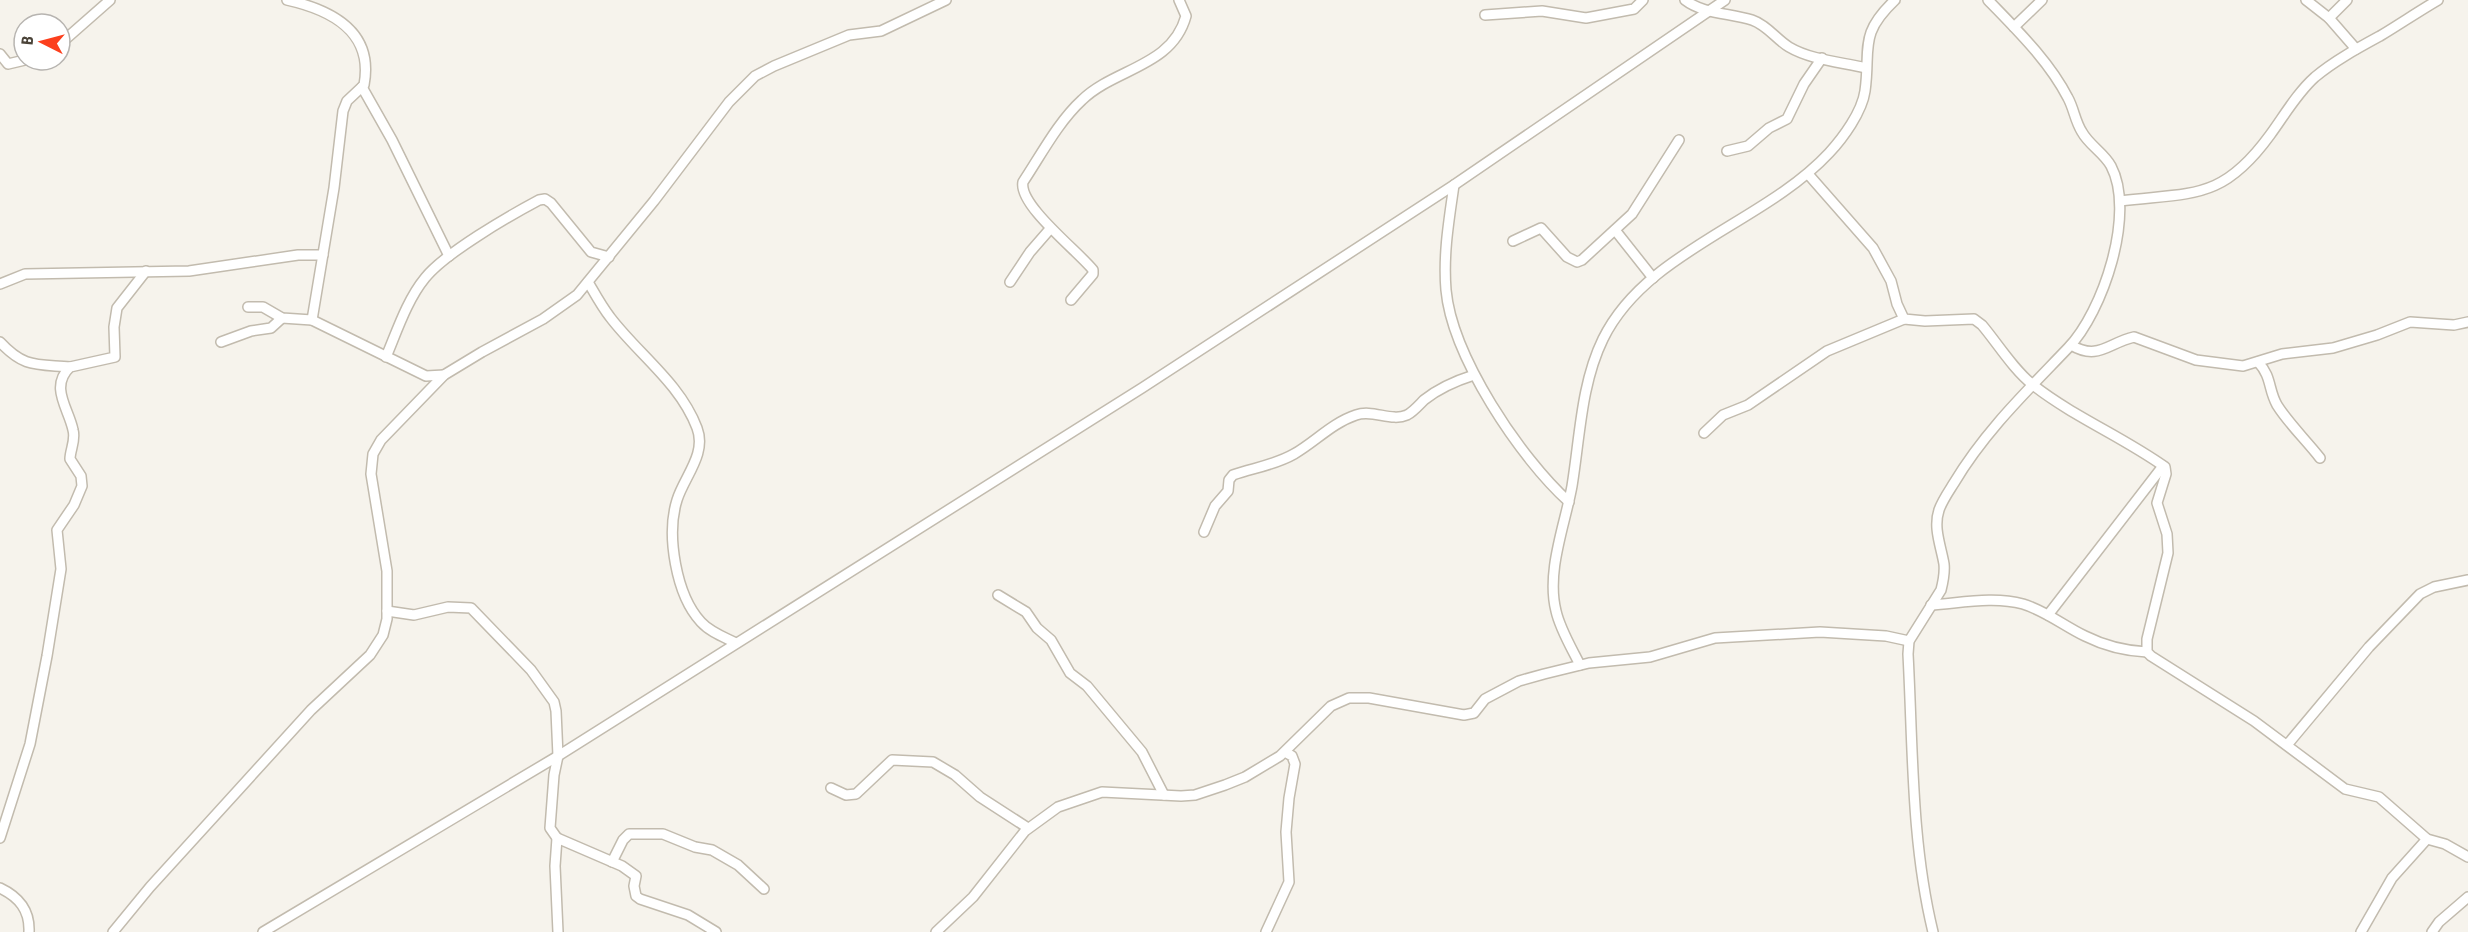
<svg xmlns="http://www.w3.org/2000/svg" width="2468" height="932" font-family="'Roboto Condensed',sans-serif">
<style>
.lines{fill:none;stroke-linecap:round;stroke-linejoin:round}
.street-casing{stroke:#c2bbae;stroke-width:12}
.street{stroke:#fff;stroke-width:9}
</style>
<rect width="100%" height="100%" fill="#f6f3ec"/>
<g class="lines">
<g class="street-casing">
<g id="street">
<path d="M 287,0 C 332,10 374,32 364,85 L 347,101 L 343,111 L 334,188 L 312,320 L 426,376 L 444,375"/>
<path d="M 1685,0 C 1703,14 1730,13 1752,20 C 1767,25 1776,39 1789,47 C 1811,60 1841,62 1866,68"/>
<path d="M 2306,0 L 2329,18 L 2356,49"/>
<path d="M 1485,15 L 1542,11 L 1586,18 L 1634,9 L 1643,0"/>
<path d="M 2329,18 L 2347,0"/>
<path d="M 2014,27 L 2042,0"/>
<path d="M 60,44 L 110,0"/>
<path d="M 0,54 L 8,64 L 25,60"/>
<path d="M 362,87 L 392,140 L 449,256"/>
<path d="M 1727,151 L 1748,146 L 1769,128 L 1787,119 L 1804,84 L 1822,58"/>
<path d="M 1808,174 L 1873,248 L 1891,281 L 1897,304 L 1904,319 L 1925,321 L 1974,319 L 1982,325 C 1998,344 2013,369 2033,385 C 2074,417 2123,437 2165,467 L 2166,474 L 2157,503 L 2167,534 L 2168,553 L 2147,639 L 2147,652 L 2151,656 L 2254,721 L 2345,789 L 2379,797 L 2427,839 L 2445,844 L 2468,857"/>
<path d="M 1454,185 C 1449,220 1443,254 1446,290 C 1452,356 1520,458 1569,502"/>
<path d="M 2120,201 C 2193,192 2222,201 2270,135 C 2284,116 2297,93 2315,77 C 2334,61 2358,48 2380,36 C 2400,24 2419,11 2438,0"/>
<path d="M 1615,230 L 1653,278"/>
<path d="M 1513,241 L 1541,228 L 1567,257 L 1577,262 L 1582,260 L 1632,214 L 1679,140"/>
<path d="M 588,282 C 595,294 602,307 610,317 C 638,354 680,383 697,428 C 707,454 684,477 677,500 C 666,535 676,595 701,622 C 710,632 724,637 736,643"/>
<path d="M 1010,282 L 1030,252 L 1050,229"/>
<path d="M 0,284 L 25,274 L 189,271 L 298,255 L 323,255"/>
<path d="M 1071,300 L 1093,274 L 1093,270 C 1079,252 1018,205 1023,182 C 1041,155 1058,122 1082,100 C 1115,68 1172,67 1186,16 L 1179,0"/>
<path d="M 248,307 L 263,307 L 282,318 L 312,320"/>
<path d="M 0,342 C 24,368 36,364 70,367"/>
<path d="M 221,342 L 251,331 L 271,328 L 282,318"/>
<path d="M 2071,345 C 2098,361 2108,343 2134,337 L 2196,360 L 2243,366 L 2282,354 L 2333,348 L 2377,335 L 2410,322 L 2454,325 L 2468,322"/>
<path d="M 386,357 C 397,331 407,300 425,278 C 445,253 509,216 539,200 L 545,199 L 551,203 L 591,252 L 609,257"/>
<path d="M 2258,362 C 2272,377 2268,389 2277,405 C 2289,424 2306,440 2320,458"/>
<path d="M 1704,433 L 1723,415 L 1748,405 L 1827,351 L 1904,319"/>
<path d="M 1204,532 L 1215,506 L 1228,491 L 1229,480 L 1233,475 C 1253,468 1275,465 1294,454 C 1315,442 1332,423 1356,415 C 1373,409 1391,422 1407,415 C 1413,412 1419,405 1424,400 C 1439,388 1455,381 1474,375"/>
<path d="M 998,595 L 1026,612 L 1037,628 L 1051,640 L 1070,673 L 1087,686 L 1142,752 L 1164,795"/>
<path d="M 1931,605 C 1961,603 1994,596 2023,604 C 2046,611 2064,626 2085,636 C 2105,646 2125,651 2147,652"/>
<path d="M 387,611 L 414,615 L 448,607 L 471,608 L 531,670 L 554,702 L 556,711 L 558,756 L 554,775 L 550,828 L 557,838 L 555,866 L 558,932"/>
<path d="M 2048,615 L 2163,466"/>
<path d="M 1580,665 C 1571,647 1560,629 1556,611 C 1546,571 1565,525 1572,486 C 1580,437 1581,384 1603,339 C 1646,251 1764,223 1829,153 C 1843,138 1862,112 1865,91 C 1871,48 1858,35 1895,0"/>
<path d="M 2287,745 L 2369,647 L 2420,594 L 2434,587 L 2468,580"/>
<path d="M 831,788 L 846,795 L 856,794 L 892,760 L 933,762 L 955,775 L 980,797 L 1028,828"/>
<path d="M 0,838 L 30,744 L 47,656 L 61,569 L 57,530 L 74,505 L 82,486 L 81,476 L 70,459 C 70,450 76,440 73,430 C 69,409 49,387 70,367 L 115,357 L 114,327 L 117,308 L 146,271"/>
<path d="M 557,838 L 622,866 L 636,876 L 634,886 L 636,896 L 640,899 L 688,915 L 716,932"/>
<path d="M 612,862 L 623,840 L 629,834 L 663,834 L 695,847 L 712,850 L 738,865 L 764,889"/>
<path d="M 0,888 C 19,897 30,910 29,932"/>
<path d="M 113,932 L 150,887 L 311,710 L 370,655 L 383,635 L 387,619 L 387,571 L 371,474 L 373,454 L 381,440 L 444,375 L 482,352 L 543,319 L 577,295 L 654,201 L 729,102 L 755,76 L 774,66 L 849,35 L 881,31 L 946,0"/>
<path d="M 263,932 L 558,756 L 1142,388 L 1454,185 L 1725,0"/>
<path d="M 936,932 L 973,897 L 1025,831 L 1058,807 L 1102,792 L 1181,796 L 1195,795 L 1225,785 L 1245,777 L 1280,756 L 1331,706 L 1349,698 L 1369,698 L 1464,715 L 1474,713 L 1485,699 L 1519,681 L 1544,674 L 1589,663 L 1650,657 L 1715,638 L 1820,632 L 1886,636 L 1909,641"/>
<path d="M 1266,932 L 1289,882 L 1286,832 L 1289,798 L 1295,764 L 1292,756 L 1285,752"/>
<path d="M 1933,932 C 1911,842 1913,747 1908,654 L 1909,641 L 1941,590 C 1943,582 1945,573 1944,564 C 1941,546 1933,528 1939,510 C 1942,501 1949,491 1954,483 C 1985,431 2027,391 2068,348 C 2103,312 2136,213 2111,166 C 2104,153 2089,145 2082,132 C 2075,121 2074,109 2068,98 C 2049,61 2017,30 1988,0"/>
<path d="M 2361,932 L 2392,878 L 2427,839"/>
<path d="M 2432,932 L 2439,922 L 2468,897"/>
</g>
</g>
<use href="#street" class="street"/>
</g>
<g transform="translate(42 42) rotate(276)"><circle r="28" fill="#ffffff" stroke="#b7b4b0" stroke-width="1.5"/>
<path d="M0-4.5L10 22L0 15L-10 22Z" fill="#fc3f1d"/>
<text y="-9" font-size="16" font-weight="bold" text-anchor="middle" fill="#4b4439">B</text>
</g>
</svg>
